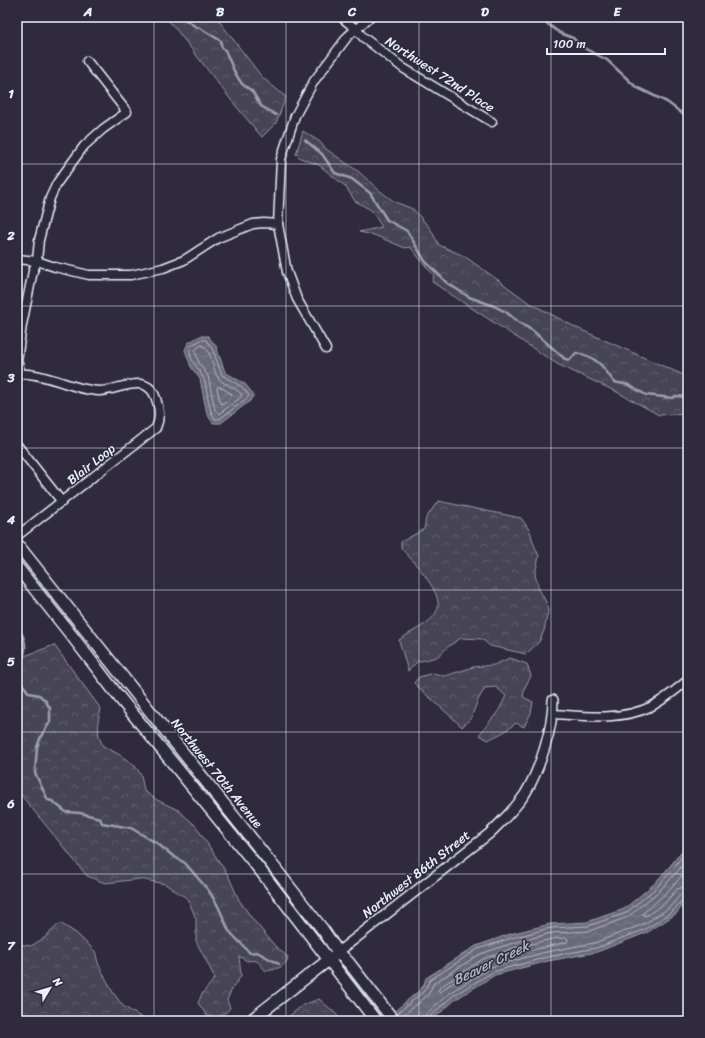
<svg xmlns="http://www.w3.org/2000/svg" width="705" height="1038" font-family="Sriracha,sans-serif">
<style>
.forest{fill:url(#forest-crowns);stroke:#979aa6}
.water{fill:url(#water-waves);stroke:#9c9fab}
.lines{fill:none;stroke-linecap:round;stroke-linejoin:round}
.shore{stroke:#b5bbc5;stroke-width:1}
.stream{stroke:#9c9fab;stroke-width:2.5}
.minor-casing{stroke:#e8f1f8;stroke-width:11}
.tertiary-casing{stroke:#e8f1f8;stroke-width:12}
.secondary-casing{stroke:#e8f1f8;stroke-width:14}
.minor{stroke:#2f2a3d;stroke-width:8}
.tertiary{stroke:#2f2a3d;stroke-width:9}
.secondary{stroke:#2f2a3d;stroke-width:11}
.grid{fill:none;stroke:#e8f1f8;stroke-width:1;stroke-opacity:0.55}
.labels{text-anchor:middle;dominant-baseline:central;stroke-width:3;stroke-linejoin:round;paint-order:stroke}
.street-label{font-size:13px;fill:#e8f1f8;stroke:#2f2a3d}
.water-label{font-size:14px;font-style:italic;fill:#afb4be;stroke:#2f2a3d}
.neatline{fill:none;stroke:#e8f1f8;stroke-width:1.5}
.grid-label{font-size:13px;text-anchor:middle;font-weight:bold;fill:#e8f1f8}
</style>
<defs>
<pattern id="forest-crowns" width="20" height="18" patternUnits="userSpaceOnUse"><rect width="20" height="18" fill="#464455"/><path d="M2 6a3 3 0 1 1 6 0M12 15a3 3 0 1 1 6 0" fill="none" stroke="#615f6e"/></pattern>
<pattern id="water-waves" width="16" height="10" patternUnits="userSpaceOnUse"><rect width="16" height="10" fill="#696978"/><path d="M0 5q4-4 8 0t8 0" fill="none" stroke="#7e7f8c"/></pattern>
</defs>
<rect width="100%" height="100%" fill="#2f2a3d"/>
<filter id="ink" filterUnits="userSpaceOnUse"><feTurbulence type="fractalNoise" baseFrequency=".025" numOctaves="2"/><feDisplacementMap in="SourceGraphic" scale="8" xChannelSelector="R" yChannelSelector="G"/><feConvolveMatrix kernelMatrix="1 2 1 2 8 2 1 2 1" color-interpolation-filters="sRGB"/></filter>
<g filter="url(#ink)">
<g class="forest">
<path d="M 165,17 L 216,17 L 262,77 L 286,97 L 276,123 L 262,137 L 235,105 L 175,28 Z"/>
<path d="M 303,131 L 320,142 L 326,149 L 359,172 L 380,191 L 395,202 L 413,209 L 430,228 L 439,245 L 464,256 L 494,277 L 528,302 L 577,328 L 688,377 L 688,413 L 659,415 L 617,392 L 557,364 L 432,282 L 434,276 L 410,247 L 405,248 L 374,235 L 359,232 L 382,227 L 371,210 L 355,201 L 345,186 L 319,165 L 300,158 L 296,154 Z"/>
<path d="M 438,501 L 521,518 L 530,531 L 533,542 L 539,556 L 535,575 L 539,589 L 546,602 L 548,611 L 544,631 L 539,642 L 526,654 L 490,646 L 482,639 L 461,638 L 449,646 L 437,657 L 417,662 L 408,671 L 399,640 C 407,634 426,625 432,618 C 434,616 438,610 438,607 C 441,590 412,560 401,548 L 401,542 L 424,529 L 426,518 Z"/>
<path d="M 54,645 L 101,709 L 98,721 L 99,737 L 103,746 L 120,755 L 135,766 L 141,775 L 144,791 L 157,800 L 178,810 L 195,825 L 228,875 L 239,900 L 251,917 L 275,946 L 288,957 C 287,967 274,970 266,971 C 257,963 261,959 247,961 L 239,956 L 241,976 L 232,989 L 227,1000 L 230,1008 C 223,1017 218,1017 207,1016 L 198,1003 L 202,994 L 215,978 L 196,941 L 196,919 L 188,899 L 165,884 L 140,879 L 105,883 L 87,876 L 17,790 L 17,657 L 22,657 Z"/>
<path d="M 510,658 L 527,664 L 531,676 L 525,687 L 523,697 L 533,702 L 531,713 L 524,727 L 516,723 L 504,732 L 488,740 L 479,735 L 499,710 L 506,696 L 496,687 L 485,688 L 478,700 L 471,718 L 462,727 C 446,711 429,698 414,683 L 419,677 L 433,673 L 445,676 L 473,667 L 494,665 Z"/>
<path d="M 60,923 L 76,933 L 95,951 L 98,963 L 112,991 L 123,1006 L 147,1021 L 17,1021 L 17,944 L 31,946 L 44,938 Z"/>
<path d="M 319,999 L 334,1012 L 342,1021 L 283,1021 L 303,1005 Z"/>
</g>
<g class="water">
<path d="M 200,336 L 208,336 L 216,346 L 225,372 L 245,384 L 254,395 L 250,401 L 221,423 L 213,423 L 207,414 L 200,379 L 191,367 L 185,350 L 188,343 Z"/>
<path d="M 688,843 L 688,899 L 676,914 L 648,932 L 597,952 L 548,961 L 495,975 L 456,999 L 431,1021 L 383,1021 L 421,989 L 424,984 L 426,978 L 476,946 L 510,934 L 550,924 L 587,922 L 624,909 L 654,884 L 670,866 Z"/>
</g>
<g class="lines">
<g class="shore">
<path d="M 201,340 L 206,340 L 212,348 L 222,375 L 242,387 L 249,395 L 247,398 L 220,419 L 215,419 C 206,406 209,390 203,377 C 198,367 186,357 191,346 Z"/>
<path d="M 202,345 C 212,350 212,367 217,376 C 221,385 236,386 242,395 L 241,397 L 219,414 L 215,410 L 208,376 L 199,363 L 195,351 L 196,349 Z"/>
<path d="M 218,387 L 220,387 L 232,394 L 232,396 L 222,404 L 220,402 L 217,388 Z"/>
<path d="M 688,867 C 676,885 660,899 643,913 L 643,915 L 646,916 L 665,903 L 677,889 L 688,886"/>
<path d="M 567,938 L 568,940 L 567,942 L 490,960 L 448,986 L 441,992 L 438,991 L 440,987 L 483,959 L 514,948 L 552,939 Z"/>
<path d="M 397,1014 L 424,991 L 430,980 L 478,949 L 511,938 L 551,928 L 588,926 L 626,913 L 657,887 L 673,869 L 688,848"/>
<path d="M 400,1018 L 428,995 L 434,983 L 480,954 L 513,943 L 552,933 L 589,931 L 628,917 L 660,890 L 677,872 L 688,857"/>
<path d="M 424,1021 L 426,1014 L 451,992 L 491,967 L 546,952 L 594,943 L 644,924 L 669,908 L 681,894 L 688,892"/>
<path d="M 429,1021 L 430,1016 L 454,995 L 493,972 L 547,957 L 596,948 L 646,929 L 673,911 L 684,898 L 688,897"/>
</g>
<g class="stream">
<path d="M 182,17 L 196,27 L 200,28 L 221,41 L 221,45 L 223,49 L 225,50 L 235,73 L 242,84 L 252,91 L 261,106 L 276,115"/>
<path d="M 538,17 L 560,33 L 573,38 L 582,47 L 607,60 L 636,87 L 667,102 L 688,118"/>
<path d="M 305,140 L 322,154 L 335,173 L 352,179 L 370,193 L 387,220 L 407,231 L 425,261 L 447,283 L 469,297 L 494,306 L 506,312 L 517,321 L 533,331 L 565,359 L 570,360 L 576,353 C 596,356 603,366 614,382 L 629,385 L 646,395 L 673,398 L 675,396 L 688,397"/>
<path d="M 17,625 C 21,632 26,640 25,649 C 25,656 18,667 17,677 L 29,693 L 39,695 L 45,700 L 50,708 L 50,722 L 41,736 L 37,747 L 35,773 L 48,800 L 52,801 L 66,812 L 80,813 L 100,818 L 102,823 L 131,828 L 158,844 L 173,856 L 185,863 L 209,891 L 218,906 L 229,931 L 250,953 L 257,952 L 279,964"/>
</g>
<g class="minor-casing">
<g id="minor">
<path d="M 341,17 L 356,29 L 363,37 L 403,68 L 492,122"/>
<path d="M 17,259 L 37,261 L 55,267 L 89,275 L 131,275 L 163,268 L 184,260 L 218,238 L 253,224 L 264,223 L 278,224"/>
<path d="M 326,349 L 297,299 L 287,272 L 278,224 L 281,159 L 295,116 L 314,81 L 348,36 L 370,17"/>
<path d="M 21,373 L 17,361 L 22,325 L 33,271 L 37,261 L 39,240 L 50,198 L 57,183 L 84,146 L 103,129 L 127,112 L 87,61"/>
<path d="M 17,375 C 30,369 69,386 85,389 C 90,390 95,391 100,391 C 121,390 149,370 157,402 C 160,411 160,419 156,428 L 17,536"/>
<path d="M 17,445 L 62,502"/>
<path d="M 553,714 C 585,716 620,721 650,707 C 664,700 676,690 688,680"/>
</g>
</g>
<g class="tertiary-casing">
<path id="tertiary" d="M 338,952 L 490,833 C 502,821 515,809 525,794 C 540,769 553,728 553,700"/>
</g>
<g class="secondary-casing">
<g id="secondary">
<path d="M 17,544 L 270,862 L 323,930 L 338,952 L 349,963 L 394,1021"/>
<path d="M 17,567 L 72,636 L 119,697 L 260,870 L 376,1021"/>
<path d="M 250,1021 L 335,955"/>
</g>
</g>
<use href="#minor" class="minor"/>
<use href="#tertiary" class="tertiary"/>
<use href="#secondary" class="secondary"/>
</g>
</g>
<path class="grid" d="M 154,17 L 154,1021M 286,17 L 286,1021M 419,17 L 419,1021M 551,17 L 551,1021M 17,164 L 688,164M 17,306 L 688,306M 17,448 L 688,448M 17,590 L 688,590M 17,732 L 688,732M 17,874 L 688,874"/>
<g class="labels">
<g class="street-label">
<text transform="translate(440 74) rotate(33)">Northwest 72nd Place</text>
<text transform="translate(91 464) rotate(-38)">Blair Loop</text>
<text transform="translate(217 773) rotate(51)">Northwest 70th Avenue</text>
<text transform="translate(416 874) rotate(-38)">Northwest 86th Street</text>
</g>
<g class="water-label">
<text transform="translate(491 963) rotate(-26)">Beaver Creek</text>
</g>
</g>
<rect width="705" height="1038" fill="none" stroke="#2f2a3d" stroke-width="44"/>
<g transform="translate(50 988) rotate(52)" stroke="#2f2a3d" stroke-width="3" paint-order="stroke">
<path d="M0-3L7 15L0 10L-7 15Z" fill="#e8f1f8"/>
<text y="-6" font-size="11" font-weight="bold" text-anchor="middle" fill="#e8f1f8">N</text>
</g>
<path d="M547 48v6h118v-6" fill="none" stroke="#e8f1f8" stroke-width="2"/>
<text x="553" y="48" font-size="12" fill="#e8f1f8" stroke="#2f2a3d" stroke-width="3" paint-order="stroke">100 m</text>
<rect x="22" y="22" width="661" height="994" class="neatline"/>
<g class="grid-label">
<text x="88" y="16">A</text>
<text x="220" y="16">B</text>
<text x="352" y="16">C</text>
<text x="485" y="16">D</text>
<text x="617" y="16">E</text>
<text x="11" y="98">1</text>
<text x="11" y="240">2</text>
<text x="11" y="382">3</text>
<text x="11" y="524">4</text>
<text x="11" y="666">5</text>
<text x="11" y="808">6</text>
<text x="11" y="950">7</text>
</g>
</svg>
